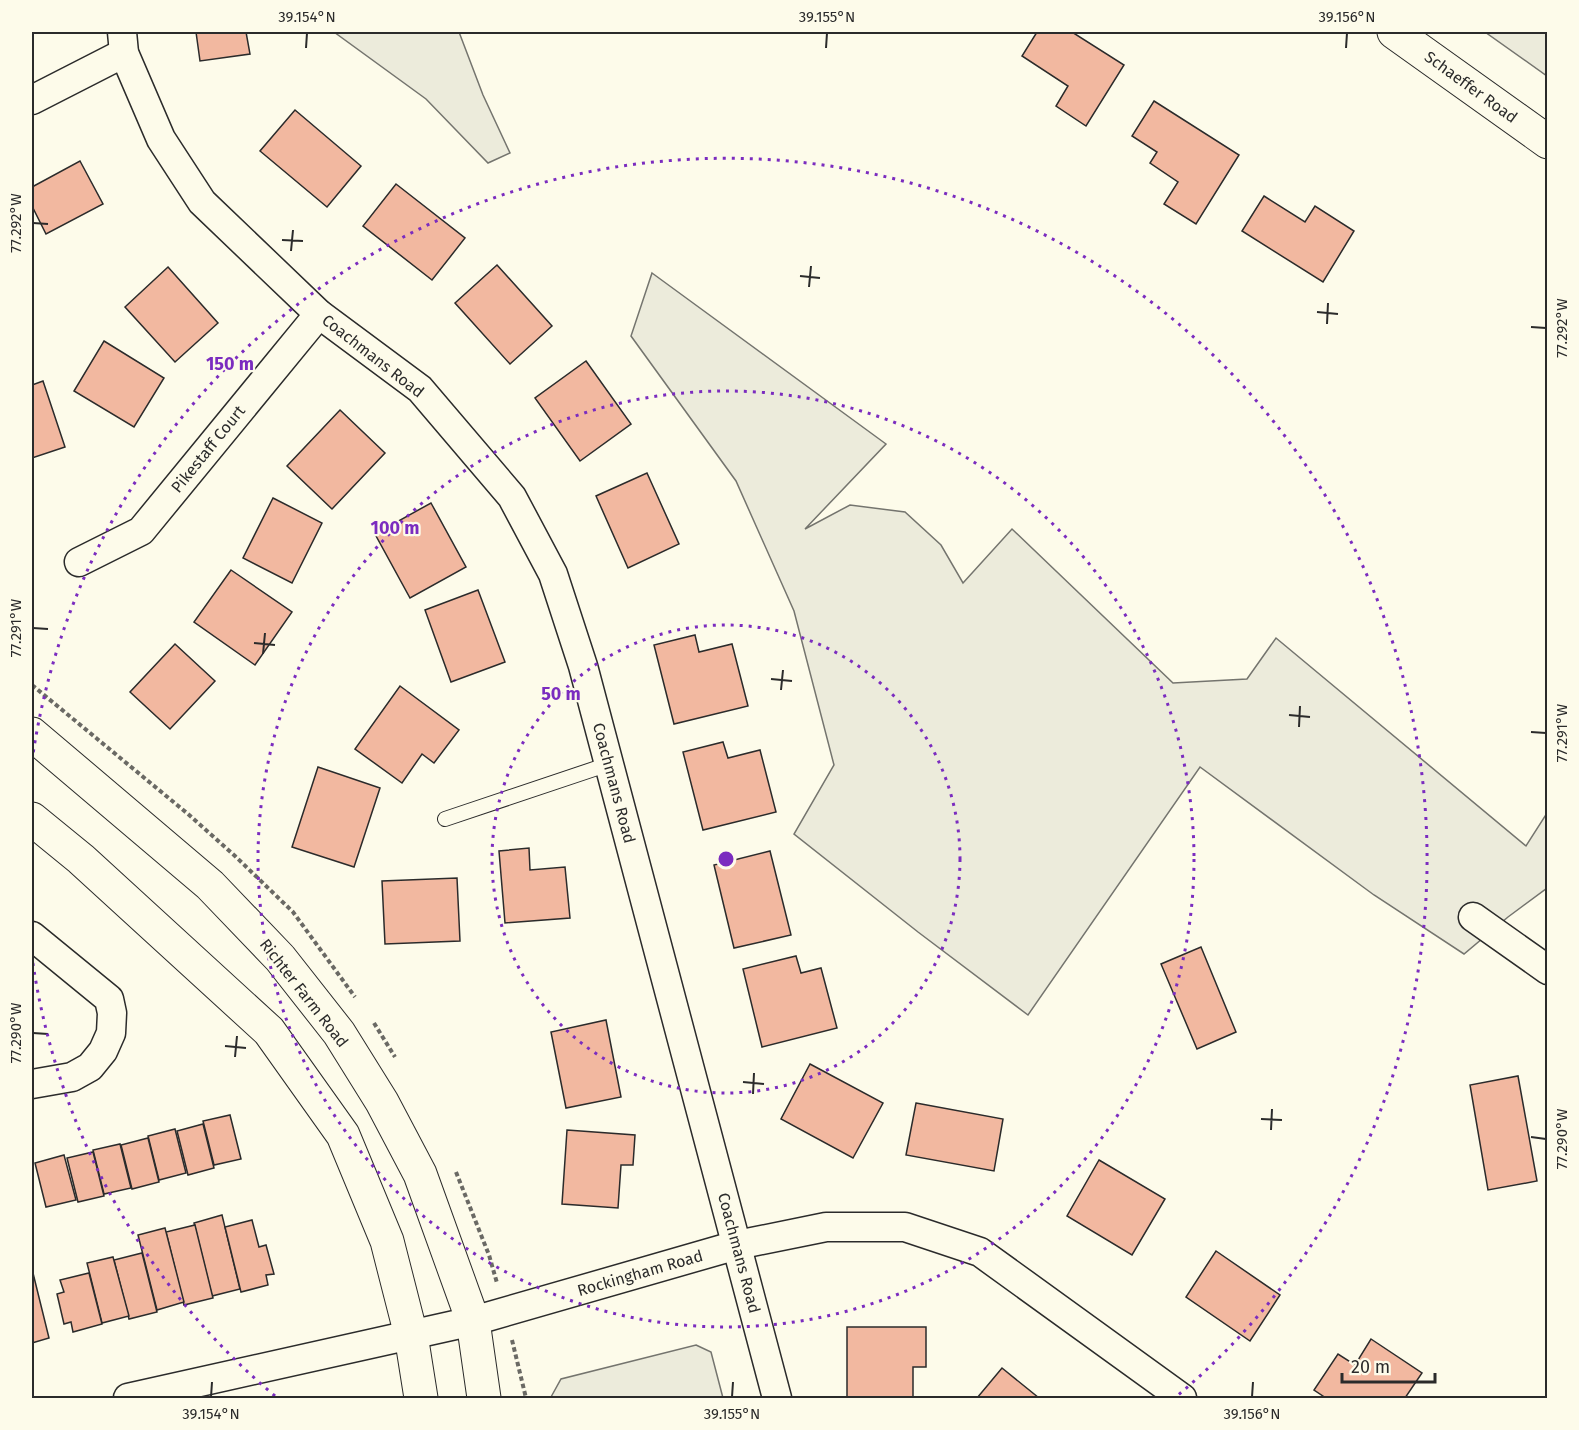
<svg xmlns="http://www.w3.org/2000/svg" width="1579" height="1430" font-family="'Fira Sans',sans-serif">
<style>
.green{fill:#ecebdb;stroke:#74746e;stroke-width:1.5}
.building{fill:#f2b8a0;stroke:#2b2b2b;stroke-width:1.5}
.lines{fill:none;stroke-linecap:round;stroke-linejoin:round}
.service-casing{stroke:#2b2b2b;stroke-width:16}
.minor-casing{stroke:#2b2b2b;stroke-width:31}
.tertiary-casing{stroke:#2b2b2b;stroke-width:35}
.secondary-casing{stroke:#2b2b2b;stroke-width:35}
.path{stroke:#6a6964;stroke-width:4;stroke-dasharray:4.5 3;stroke-linecap:butt}
.service{stroke:#fdfbea;stroke-width:14}
.minor{stroke:#fdfbea;stroke-width:28}
.tertiary{stroke:#fdfbea;stroke-width:33}
.secondary{stroke:#fdfbea;stroke-width:33}
.ticks{fill:none;stroke:#2b2b2b;stroke-width:2}
.ring{fill:none;stroke:#7b2cbf;stroke-width:3;stroke-dasharray:3 6}
.labels{text-anchor:middle;dominant-baseline:central;stroke-width:4.5;stroke-linejoin:round;paint-order:stroke}
.street-label{font-size:16px;fill:#2b2b2b;stroke:#fdfbea}
.centre{fill:#7b2cbf;stroke:#fdfbea;stroke-width:3}
.ring-label{font-size:18px;text-anchor:middle;font-weight:bold;fill:#7b2cbf;stroke:#fdfbea;stroke-width:4.5;stroke-linejoin:round;paint-order:stroke}
.neatline{fill:none;stroke:#2b2b2b;stroke-width:2}
.ticks-label{font-size:15px;text-anchor:middle;fill:#2b2b2b}
</style>
<rect width="100%" height="100%" fill="#fdfbea"/>
<g class="green">
<path d="M 334,32 L 459,32 L 483,95 L 510,153 L 488,163 L 426,99 Z"/>
<path d="M 1485,32 L 1547,32 L 1547,76 Z"/>
<path d="M 652,273 L 886,444 L 805,529 L 850,505 L 905,512 L 941,545 L 963,583 L 1012,529 L 1173,683 L 1247,679 L 1276,638 L 1526,846 L 1547,813 L 1547,888 L 1508,917 L 1464,954 L 1374,895 L 1200,767 L 1028,1015 L 918,932 L 794,834 L 834,765 L 794,611 L 736,481 L 631,336 Z"/>
<path d="M 696,1345 L 711,1352 L 723,1398 L 552,1398 L 551,1397 L 561,1379 Z"/>
</g>
<g class="building">
<path d="M 196,32 L 251,32 L 246,32 L 250,54 L 200,61 Z"/>
<path d="M 1037,32 L 1072,32 L 1124,65 L 1086,126 L 1056,106 L 1068,86 L 1022,56 Z"/>
<path d="M 1154,101 L 1239,155 L 1196,224 L 1164,204 L 1178,182 L 1150,163 L 1157,152 L 1132,136 Z"/>
<path d="M 295,110 L 361,166 L 327,207 L 260,151 Z"/>
<path d="M 80,161 L 103,204 L 46,234 L 32,206 L 32,187 Z"/>
<path d="M 396,184 L 465,238 L 432,280 L 363,226 Z"/>
<path d="M 1264,196 L 1305,222 L 1315,206 L 1354,231 L 1323,282 L 1242,231 Z"/>
<path d="M 497,265 L 552,326 L 510,364 L 455,303 Z"/>
<path d="M 168,267 L 218,323 L 175,362 L 125,307 Z"/>
<path d="M 104,341 L 164,378 L 134,427 L 74,391 Z"/>
<path d="M 586,361 L 631,424 L 580,461 L 535,398 Z"/>
<path d="M 43,381 L 65,447 L 32,458 L 32,385 Z"/>
<path d="M 340,410 L 385,453 L 332,509 L 287,466 Z"/>
<path d="M 647,473 L 679,544 L 628,568 L 596,496 Z"/>
<path d="M 273,498 L 322,523 L 292,583 L 243,558 Z"/>
<path d="M 431,503 L 466,567 L 410,598 L 375,534 Z"/>
<path d="M 231,570 L 292,612 L 255,665 L 194,622 Z"/>
<path d="M 478,590 L 505,662 L 451,682 L 425,610 Z"/>
<path d="M 695,635 L 699,652 L 732,644 L 748,706 L 674,724 L 654,645 Z"/>
<path d="M 175,644 L 215,681 L 170,729 L 130,692 Z"/>
<path d="M 400,686 L 459,730 L 434,763 L 422,754 L 402,783 L 355,749 Z"/>
<path d="M 723,742 L 728,758 L 760,750 L 776,812 L 703,830 L 683,752 Z"/>
<path d="M 318,767 L 380,788 L 354,867 L 292,847 Z"/>
<path d="M 529,848 L 530,870 L 565,867 L 570,918 L 505,923 L 499,851 Z"/>
<path d="M 770,851 L 791,935 L 734,948 L 714,865 Z"/>
<path d="M 457,878 L 460,941 L 385,944 L 382,881 Z"/>
<path d="M 1201,947 L 1236,1032 L 1197,1049 L 1161,964 Z"/>
<path d="M 796,956 L 801,973 L 821,968 L 837,1028 L 762,1047 L 743,969 Z"/>
<path d="M 606,1020 L 621,1097 L 566,1108 L 551,1032 Z"/>
<path d="M 810,1064 L 883,1103 L 853,1158 L 781,1119 Z"/>
<path d="M 1518,1076 L 1537,1181 L 1488,1190 L 1470,1085 Z"/>
<path d="M 916,1103 L 1003,1119 L 994,1171 L 906,1155 Z"/>
<path d="M 230,1115 L 241,1159 L 214,1165 L 203,1121 Z"/>
<path d="M 203,1124 L 214,1168 L 188,1175 L 177,1131 Z"/>
<path d="M 175,1129 L 186,1173 L 159,1180 L 148,1136 Z"/>
<path d="M 567,1130 L 635,1135 L 633,1165 L 621,1165 L 618,1208 L 562,1204 Z"/>
<path d="M 148,1138 L 159,1182 L 132,1189 L 121,1145 Z"/>
<path d="M 120,1144 L 131,1188 L 104,1194 L 93,1150 Z"/>
<path d="M 93,1152 L 104,1196 L 78,1202 L 67,1158 Z"/>
<path d="M 64,1155 L 76,1200 L 46,1207 L 35,1163 Z"/>
<path d="M 1099,1160 L 1165,1199 L 1132,1255 L 1067,1216 Z"/>
<path d="M 222,1215 L 240,1289 L 212,1296 L 194,1223 Z"/>
<path d="M 252,1220 L 259,1247 L 266,1245 L 274,1274 L 266,1275 L 268,1285 L 241,1292 L 225,1227 Z"/>
<path d="M 195,1225 L 213,1298 L 184,1305 L 166,1232 Z"/>
<path d="M 165,1228 L 184,1302 L 157,1310 L 138,1235 Z"/>
<path d="M 1216,1251 L 1280,1295 L 1250,1341 L 1186,1297 Z"/>
<path d="M 142,1253 L 157,1312 L 129,1319 L 114,1260 Z"/>
<path d="M 113,1257 L 129,1316 L 102,1323 L 87,1263 Z"/>
<path d="M 32,1273 L 33,1273 L 49,1338 L 32,1343 Z"/>
<path d="M 89,1273 L 102,1324 L 73,1332 L 71,1322 L 64,1324 L 57,1294 L 64,1292 L 60,1280 Z"/>
<path d="M 847,1327 L 926,1327 L 926,1367 L 913,1367 L 913,1398 L 847,1398 Z"/>
<path d="M 1371,1339 L 1422,1373 L 1405,1398 L 1326,1398 L 1314,1390 L 1338,1354 L 1355,1365 Z"/>
<path d="M 1002,1368 L 1039,1398 L 977,1398 Z"/>
</g>
<g class="lines">
<g class="service-casing">
<path id="service" d="M 445,819 L 609,764"/>
</g>
<g class="minor-casing">
<g id="minor">
<path d="M 122,32 L 124,53 L 161,139 L 202,202 L 319,314 L 420,389 L 512,497 L 553,574 L 583,666 L 777,1398"/>
<path d="M 32,100 L 124,53"/>
<path d="M 79,562 L 141,531 L 319,314"/>
<path d="M 1473,917 L 1548,970"/>
<path d="M 32,936 L 109,999 L 112,1013 L 111,1033 L 103,1051 L 90,1067 L 72,1077 L 32,1084"/>
<path d="M 128,1398 L 473,1321 L 737,1245 L 826,1227 L 905,1227 L 980,1252 L 1182,1398"/>
</g>
</g>
<g class="tertiary-casing">
<path id="tertiary" d="M 1394,32 L 1548,142"/>
</g>
<g class="secondary-casing">
<g id="secondary">
<path d="M 32,734 L 210,885 L 280,958 L 339,1033 L 382,1102 L 420,1174 L 473,1321 L 484,1398"/>
<path d="M 32,819 L 81,859 L 269,1031 L 343,1135 L 387,1241 L 411,1335 L 421,1398"/>
</g>
</g>
<g class="path">
<path d="M 32,685 L 188,814 L 235,856 L 293,912 L 355,997"/>
<path d="M 374,1023 L 395,1057"/>
<path d="M 456,1172 L 489,1255 L 497,1283"/>
<path d="M 512,1340 L 526,1398"/>
</g>
<use href="#service" class="service"/>
<use href="#minor" class="minor"/>
<use href="#tertiary" class="tertiary"/>
<use href="#secondary" class="secondary"/>
</g>
<path class="ticks" d="M 306,48 L 307,33M 826,48 L 827,33M 1346,48 L 1347,33M 33,223 L 48,224M 282,240 L 303,241M 291,251 L 293,230M 800,276 L 820,278M 809,287 L 811,266M 1317,312 L 1338,314M 1327,324 L 1328,303M 1531,327 L 1546,328M 33,628 L 48,629M 254,643 L 275,645M 263,654 L 265,633M 771,679 L 792,681M 781,690 L 783,670M 1289,715 L 1310,717M 1299,727 L 1300,706M 1531,732 L 1546,733M 33,1033 L 48,1034M 225,1046 L 246,1048M 235,1057 L 237,1036M 743,1082 L 764,1084M 753,1094 L 754,1073M 1261,1119 L 1282,1120M 1271,1130 L 1272,1109M 1531,1137 L 1546,1139M 211,1397 L 212,1382M 732,1397 L 733,1382M 1252,1397 L 1253,1382"/>
<g class="ring">
<circle cx="726" cy="859" r="234"/>
<circle cx="726" cy="859" r="468"/>
<path d="M275 1396A701 701 0 0 1 32 957M32 761A701 701 0 1 1 1177 1396"/>
</g>
<g class="labels">
<g class="street-label">
<text transform="translate(1471 87) rotate(36)">Schaeffer Road</text>
<text transform="translate(373 356) rotate(38)">Coachmans Road</text>
<text transform="translate(208 449) rotate(-51)">Pikestaff Court</text>
<text transform="translate(614 783) rotate(75)">Coachmans Road</text>
<text transform="translate(304 993) rotate(52)">Richter Farm Road</text>
<text transform="translate(739 1253) rotate(75)">Coachmans Road</text>
<text transform="translate(640 1273) rotate(-16)">Rockingham Road</text>
</g>
</g>
<circle cx="726" cy="859" r="9" class="centre"/>
<g class="ring-label">
<text x="230" y="370">150 m</text>
<text x="395" y="534">100 m</text>
<text x="561" y="700">50 m</text>
</g>
<rect width="1579" height="1430" fill="none" stroke="#fdfbea" stroke-width="66"/>
<path d="M1342 1373v9h93v-9" fill="none" stroke="#2b2b2b" stroke-width="3"/>
<text x="1351" y="1373" font-size="18" fill="#2b2b2b" stroke="#fdfbea" stroke-width="4.5" paint-order="stroke">20 m</text>
<rect x="33" y="33" width="1513" height="1364" class="neatline"/>
<g class="ticks-label">
<text x="307" y="22">39.154°N</text>
<text x="827" y="22">39.155°N</text>
<text x="1347" y="22">39.156°N</text>
<text transform="translate(16 223) rotate(-90)" y="5">77.292°W</text>
<text transform="translate(1562 328) rotate(-90)" y="5">77.292°W</text>
<text transform="translate(16 628) rotate(-90)" y="5">77.291°W</text>
<text transform="translate(1562 733) rotate(-90)" y="5">77.291°W</text>
<text transform="translate(16 1033) rotate(-90)" y="5">77.290°W</text>
<text transform="translate(1562 1139) rotate(-90)" y="5">77.290°W</text>
<text x="211" y="1419">39.154°N</text>
<text x="732" y="1419">39.155°N</text>
<text x="1252" y="1419">39.156°N</text>
</g>
</svg>
